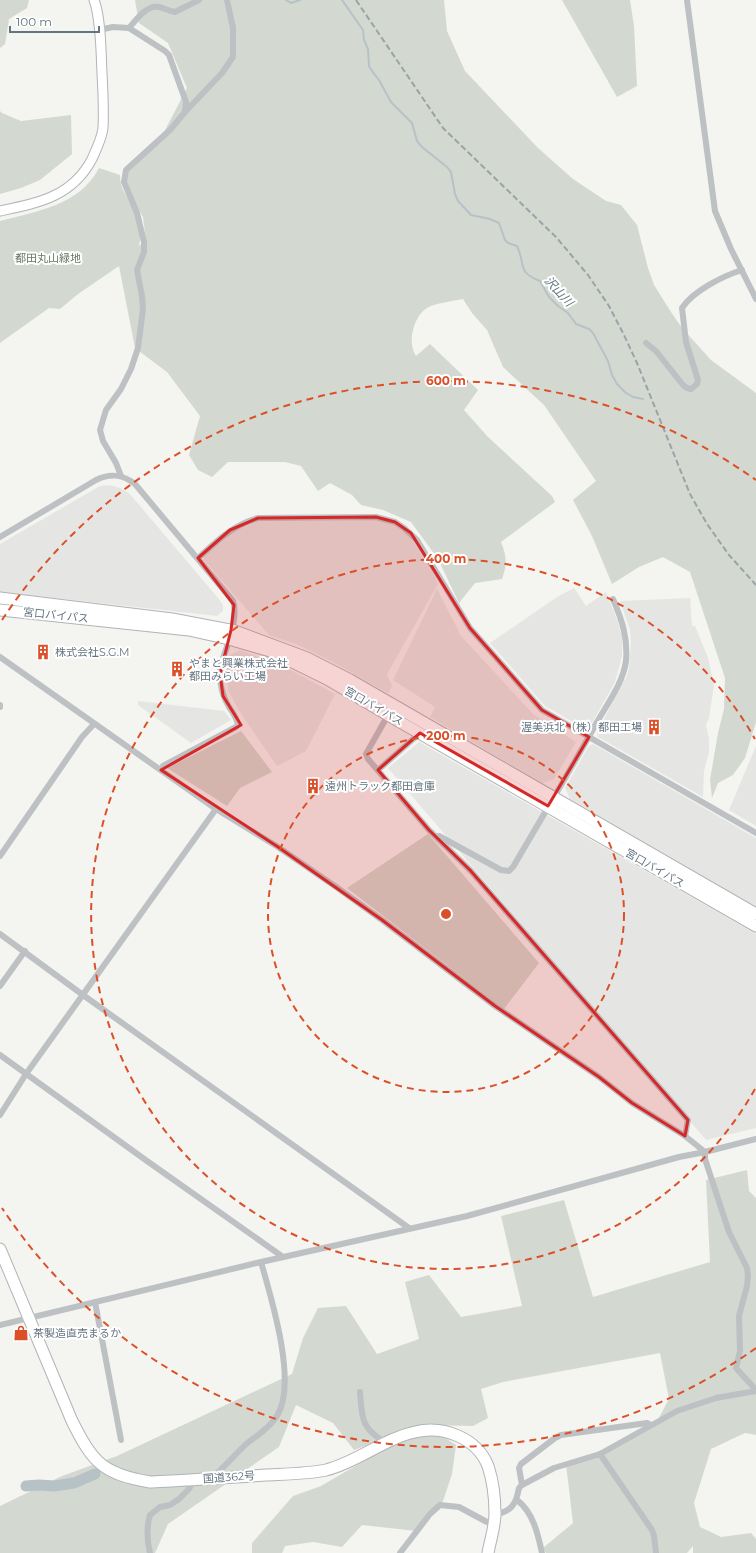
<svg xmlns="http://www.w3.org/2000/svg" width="756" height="1553" font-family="Montserrat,'Noto Sans JP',sans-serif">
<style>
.built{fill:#e5e6e4}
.green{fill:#d3d9d0}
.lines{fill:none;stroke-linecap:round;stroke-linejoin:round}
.stream{stroke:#b7c2c7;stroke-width:2}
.river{stroke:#b7c2c7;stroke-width:11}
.secondary-casing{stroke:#afb5b9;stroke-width:11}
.highway-casing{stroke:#b0b4b7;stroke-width:13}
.street{stroke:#bdc1c4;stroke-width:6}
.secondary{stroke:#fff;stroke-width:9}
.highway{stroke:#fff;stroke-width:11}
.rail{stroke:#9ca3a8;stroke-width:2;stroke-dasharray:6 3;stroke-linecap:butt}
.marked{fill:#d62828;fill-opacity:0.2;stroke:#d62828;stroke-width:3;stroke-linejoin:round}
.ring{fill:none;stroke:#dc5029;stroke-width:2;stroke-dasharray:7 5}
.labels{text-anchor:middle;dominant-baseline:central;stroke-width:4;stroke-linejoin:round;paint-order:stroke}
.park-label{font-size:11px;fill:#677863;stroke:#fff}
.street-label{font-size:11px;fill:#647480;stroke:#fff}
.poi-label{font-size:11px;fill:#647480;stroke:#fff;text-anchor:start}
.water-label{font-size:12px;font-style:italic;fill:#60767e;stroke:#fff}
.centre{fill:#dc5029;stroke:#fff;stroke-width:2}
.ring-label{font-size:12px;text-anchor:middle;font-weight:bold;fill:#dc5029;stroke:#fff;stroke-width:4;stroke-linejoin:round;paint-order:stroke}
</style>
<rect width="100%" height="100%" fill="#f4f4f0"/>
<g class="built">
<path d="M 110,485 L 120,488 L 129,493 L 218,598 L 223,605 L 223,611 L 217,616 L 0,592 L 0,544 L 100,486 Z"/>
<path d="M 262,520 L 377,520 L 388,522 L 398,527 L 413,539 L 431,568 L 438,584 L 387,674 L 392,686 L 388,693 L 327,659 L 296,644 L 269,635 L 204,560 L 204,556 L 234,531 L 249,523 Z"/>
<path d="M 574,588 L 586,606 L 606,592 L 618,622 L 622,637 L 622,656 L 615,682 L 593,721 L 588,728 L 585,729 L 545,706 L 490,643 L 557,597 Z"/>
<path d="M 437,589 L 461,636 L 533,714 L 576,742 L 554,779 L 542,783 L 430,717 L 435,707 L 393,680 Z"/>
<path d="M 690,598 L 692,626 L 695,626 L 708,658 L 714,685 L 709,718 L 706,725 L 709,739 L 709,752 L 704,771 L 703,797 L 598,737 L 597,732 L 627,676 L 629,667 L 631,643 L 630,630 L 620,601 Z"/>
<path d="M 240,650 L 290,670 L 335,694 L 306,751 L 277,766 L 238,709 L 228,690 L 227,670 L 230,655 Z"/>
<path d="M 138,701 L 224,711 L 231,720 L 191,743 L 138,705 Z"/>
<path d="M 419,742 L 756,934 L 756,1128 L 706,1140 L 388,768 Z"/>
<path d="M 593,744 L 756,838 L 756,907 L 570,799 L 565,788 L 589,746 Z"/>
<path d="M 756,746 L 756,826 L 729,810 Z"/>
</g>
<g class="green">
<path d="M 0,0 L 29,0 L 27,8 L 9,19 L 5,44 L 0,48 Z"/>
<path d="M 135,0 L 444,0 L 447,31 L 465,71 L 538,148 L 573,179 L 606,201 L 621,205 L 637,225 L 648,268 L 654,285 L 671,312 L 682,328 L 711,360 L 756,393 L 756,722 L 745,758 L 733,775 L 718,783 L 712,798 L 710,780 L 718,733 L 724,709 L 725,678 L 690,572 L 663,557 L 639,567 L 612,584 L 592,536 L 573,500 L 596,481 L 544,405 L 503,367 L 487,330 L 472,313 L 463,299 C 453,301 435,303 427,308 C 413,317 407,343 416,356 L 430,344 L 478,390 L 464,410 L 488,437 L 552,496 L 555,502 L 501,542 C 507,556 507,565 502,579 L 475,583 L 459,603 L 438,559 L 411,522 L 383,510 L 361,505 L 352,495 L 330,483 L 318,491 L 301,466 L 285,462 L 228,462 L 212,477 L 198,470 L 189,455 L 200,416 L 167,372 L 135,348 L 119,266 L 78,294 L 60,309 L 49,308 L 0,343 L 0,221 C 37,211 79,206 99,168 L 120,175 C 120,185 123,190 128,199 C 135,212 143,231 139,246 L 146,240 L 143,217 L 127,190 L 126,172 L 164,132 L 187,88 L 168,43 L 139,23 Z"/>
<path d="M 562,0 L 630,0 L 634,26 L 637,86 L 617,97 Z"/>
<path d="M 0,111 L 2,113 L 21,121 L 71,115 L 72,154 L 40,180 L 21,188 L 0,194 Z"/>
<path d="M 241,731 L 272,772 L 240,788 L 227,806 L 167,768 Z"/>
<path d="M 428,834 L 539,963 L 504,1009 L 347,888 Z"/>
<path d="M 747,1170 L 749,1191 L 756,1198 L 756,1435 L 745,1433 L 711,1449 L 694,1503 L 700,1527 L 721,1537 L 751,1533 L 756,1539 L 756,1553 L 693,1553 L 693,1546 L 687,1553 L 546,1553 L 543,1548 L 573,1523 L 566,1464 L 601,1456 L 654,1427 L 669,1399 L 660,1353 L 503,1382 L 481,1389 L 488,1418 L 473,1426 L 424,1425 L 354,1450 L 333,1423 L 296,1405 L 279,1447 L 168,1524 L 155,1553 L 0,1553 L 0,1506 L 62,1476 L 117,1456 L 292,1374 L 303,1338 L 318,1308 L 346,1306 L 377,1354 L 419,1339 L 405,1282 L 429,1275 L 461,1317 L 522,1306 L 501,1216 L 564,1200 L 593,1297 L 710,1262 L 706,1180 Z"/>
<path d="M 439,1434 L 456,1445 L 452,1474 L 443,1501 L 416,1531 L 362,1525 L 342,1547 L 313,1542 L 285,1546 L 282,1553 L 252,1553 L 252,1543 L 293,1496 L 321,1486 L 383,1450 L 414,1437 Z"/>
</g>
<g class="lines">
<g class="stream">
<path d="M 286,0 L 291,3 L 300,0"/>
<path d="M 342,0 L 363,30 L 364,40 L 368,49 L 369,66 L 372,71 L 379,80 L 391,102 L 412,123 L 417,141 L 422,147 L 447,167 L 451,172 L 455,194 L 458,201 L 471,215 L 490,219 L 499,223 L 505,240 L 508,243 L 517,246 C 526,264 516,272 540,281 L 549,297 L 558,306 L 568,313 L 576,324 L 589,329 L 593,333 L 608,361 L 612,375 L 617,384 L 626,393 L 633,397 L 643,399"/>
</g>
<path class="river" d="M 26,1486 L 39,1485 L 54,1486 L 74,1483 L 95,1474"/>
<g class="secondary-casing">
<path id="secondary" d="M 0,211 C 38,203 72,197 92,159 C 96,150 102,138 103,128 C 104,110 103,91 102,73 C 101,53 101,18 94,0"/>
</g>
<g class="highway-casing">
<g id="highway">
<path d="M 0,598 L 172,619 L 235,631 L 307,658 L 350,680 L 756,914"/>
<path d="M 0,610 L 189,630 L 229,639 L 270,651 L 327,679 L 388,715 L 756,926"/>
<path d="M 0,1249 L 72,1421 C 93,1463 103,1474 150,1482 C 188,1480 227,1478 265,1475 C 285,1474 307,1474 326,1470 C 358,1462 383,1439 415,1432 C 443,1425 477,1438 488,1466 C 493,1481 495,1498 495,1514 C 495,1527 490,1541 488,1553"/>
</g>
</g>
<g class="street">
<path d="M 687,0 L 715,211 L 731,249 L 756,299"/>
<path d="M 129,28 C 136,20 147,4 159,7 C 164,8 169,11 175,12 L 199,0"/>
<path d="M 99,30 L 113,27 L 129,28 L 165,51 L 169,55 L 186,102 L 185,111"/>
<path d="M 646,343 L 656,351 L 683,385 L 687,388 L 691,389 L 697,384 L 698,380 L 686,342 L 682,308 C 693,291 723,276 742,270"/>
<path d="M 121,476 L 116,463 L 103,441 L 100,430 L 106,410 L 121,389 L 131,369 L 138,348 L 143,309 L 142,296 L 137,270 L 144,252 L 144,242 L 137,213 L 124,182 L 126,170 L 170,130 L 185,112 L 222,73 L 233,57 L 233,28 L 227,0"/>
<path d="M 0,537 L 96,480 C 110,473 122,474 135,484 L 233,601 C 239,620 226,648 220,667 C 219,682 221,694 229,707 C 233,713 237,718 238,725 L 236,727 L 163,766 L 161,770"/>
<path d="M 198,558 C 216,542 234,524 258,518 L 376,517 L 395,522 L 404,528 L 417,540 L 470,628 L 542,710 L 756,833"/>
<path d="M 0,657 L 216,809 L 278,847 L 339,889 L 382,920 L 495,1006 L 599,1077 L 632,1103 L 685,1136 L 705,1152 L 705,1159 L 729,1232 L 747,1268 L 748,1276 L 747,1286 L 739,1316 L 740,1351 L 736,1368 L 756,1390"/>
<path d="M 0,705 L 0,707"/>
<path d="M 388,715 L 366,754 L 368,759 L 429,830 L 470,870 L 688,1120 L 685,1136"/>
<path d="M 378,770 L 420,733"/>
<path d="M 439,836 L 501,870 L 509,871 L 513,867 C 541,819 570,771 597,722 C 608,703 623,683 626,661 C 628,638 622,620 613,599"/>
<path d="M 0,856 L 82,737 L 94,724"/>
<path d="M 0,934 L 83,995 L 409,1228"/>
<path d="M 0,986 L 25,951"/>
<path d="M 0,1055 L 147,1161 L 283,1257"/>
<path d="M 0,1115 L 26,1074 L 216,809"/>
<path d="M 95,1302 L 121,1440"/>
<path d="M 0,1325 L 261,1262 L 467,1216 L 679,1157 L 705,1152 L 756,1139"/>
<path d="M 360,1392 C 362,1419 361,1428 386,1443"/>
<path d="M 600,1454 L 652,1530 L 654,1536 L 656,1553"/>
<path d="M 213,1477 C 224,1467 234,1456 245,1445 C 256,1436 271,1427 278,1414 C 297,1381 271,1297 261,1262"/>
<path d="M 522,1485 L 519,1468 L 521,1464 L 555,1438 L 561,1435 L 647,1423 L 651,1425"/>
<path d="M 517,1500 C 533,1512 538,1534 542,1553"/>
<path d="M 495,1515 C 512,1511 516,1504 519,1488 L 522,1485 L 554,1468 L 600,1454 L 677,1411 L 716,1398 L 756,1391"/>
<path d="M 150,1553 C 147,1540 146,1528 150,1515 L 160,1507 L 170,1505 L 179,1499 L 188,1490 L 195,1480"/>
<path d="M 400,1553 L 430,1514 L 440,1505 L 459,1507 L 487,1522 L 494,1522"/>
</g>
<use href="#secondary" class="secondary"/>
<use href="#highway" class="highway"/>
<path class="rail" d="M 356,0 L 443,128 L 556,237 L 588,275 L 609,306 L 624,335 L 637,363 L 690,494 L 707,524 L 729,555 L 756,585"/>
</g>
<path class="marked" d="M 376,517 L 395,522 L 411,533 L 470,628 L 542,710 L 589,737 L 548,806 L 420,733 L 378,770 L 429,830 L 470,870 L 688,1120 L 685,1136 L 632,1103 L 599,1077 L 495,1006 L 382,920 L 278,847 L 161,770 L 241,725 L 223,696 L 220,674 L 231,630 L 234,605 L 198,558 L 230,530 L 258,518 Z"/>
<g class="ring">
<circle cx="446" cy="914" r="178"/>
<path d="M755 1089A355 355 0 1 1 755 739"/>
<path d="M756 1348A533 533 0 0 1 2 1208M2 620A533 533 0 0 1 756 480"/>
</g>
<defs>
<g id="building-bare" transform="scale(1.2)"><path d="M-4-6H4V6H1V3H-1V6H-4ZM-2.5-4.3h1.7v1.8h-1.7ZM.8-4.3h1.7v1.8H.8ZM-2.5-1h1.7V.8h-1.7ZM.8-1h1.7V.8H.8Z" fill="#dc5029" stroke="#fff" stroke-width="2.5" paint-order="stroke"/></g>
<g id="shop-bare" transform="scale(1.2)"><path d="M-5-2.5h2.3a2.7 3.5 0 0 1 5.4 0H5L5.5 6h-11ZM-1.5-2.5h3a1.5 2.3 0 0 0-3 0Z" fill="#dc5029" stroke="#fff" stroke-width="2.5" paint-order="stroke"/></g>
</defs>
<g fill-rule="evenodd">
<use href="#building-bare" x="43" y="652"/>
<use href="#building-bare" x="177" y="669"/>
<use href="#building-bare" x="654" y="727"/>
<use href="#building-bare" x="313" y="786"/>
<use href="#shop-bare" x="21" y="1333"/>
</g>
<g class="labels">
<g class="park-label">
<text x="48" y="258">都田丸山緑地</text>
</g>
<g class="street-label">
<text transform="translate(56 615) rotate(6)">宮口バイパス</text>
<text transform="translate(374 706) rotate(30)">宮口バイパス</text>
<text transform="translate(655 868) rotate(30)">宮口バイパス</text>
<text transform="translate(229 1477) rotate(-4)">国道362号</text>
</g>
<g class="poi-label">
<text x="55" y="652">株式会社S.G.M</text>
<text x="189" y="663">やまと興業株式会社<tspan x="189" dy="13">都田みらい工場</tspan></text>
<text x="642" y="727" text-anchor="end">渥美浜北（株）都田工場</text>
<text x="325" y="786">遠州トラック都田倉庫</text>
<text x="33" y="1333">茶製造直売まるか</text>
</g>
<g class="water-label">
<text transform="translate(559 291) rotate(47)">沢山川</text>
</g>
</g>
<circle cx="446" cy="914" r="6" class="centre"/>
<g class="ring-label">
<text x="446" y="385">600 m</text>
<text x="446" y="563">400 m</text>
<text x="446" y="740">200 m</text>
</g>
<path d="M10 26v6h89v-6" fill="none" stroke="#647480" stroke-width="2"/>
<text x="16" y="26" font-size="12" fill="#647480" stroke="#ffffff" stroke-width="3" paint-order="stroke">100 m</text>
</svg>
